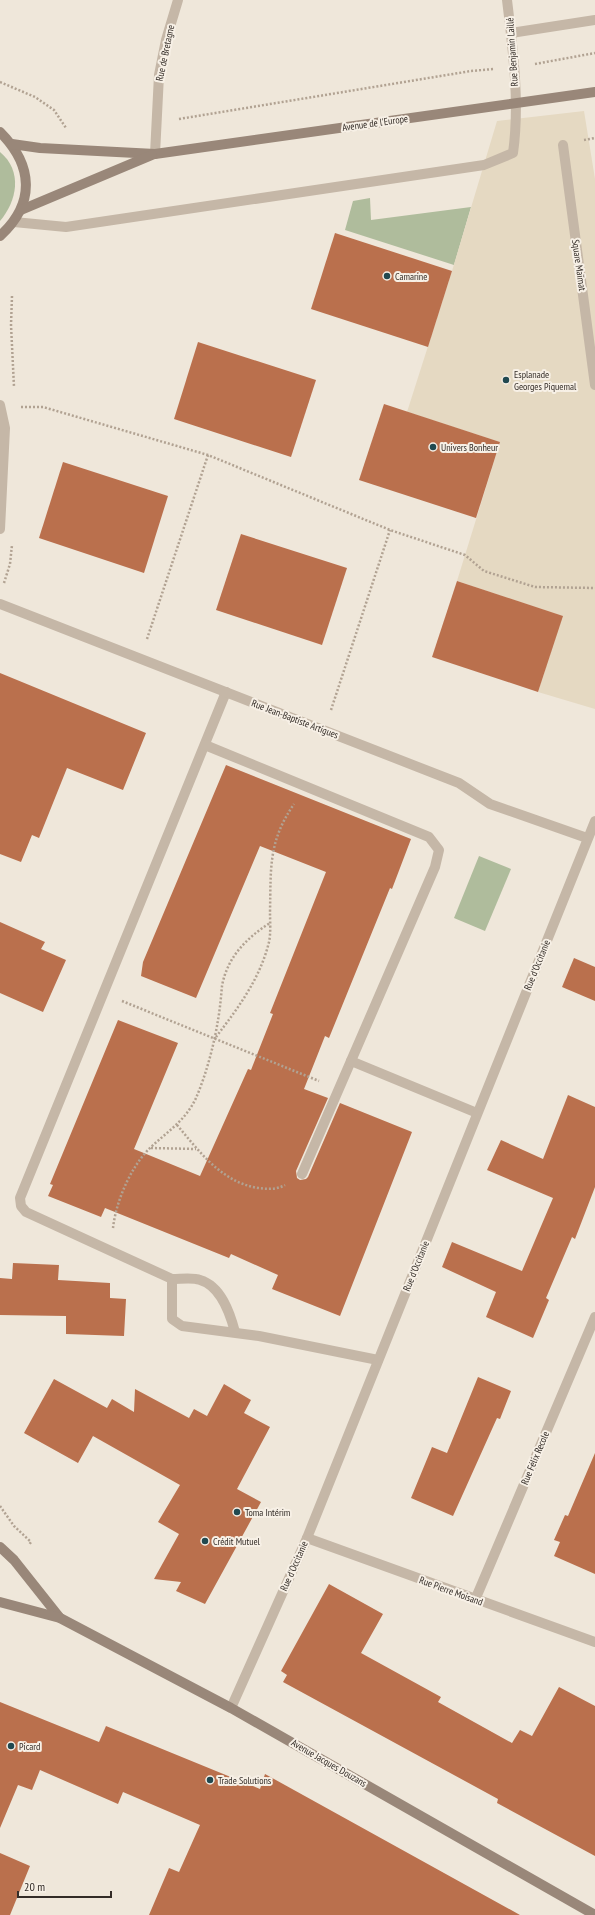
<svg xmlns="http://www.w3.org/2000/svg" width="595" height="1915" font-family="'PT Sans Narrow',sans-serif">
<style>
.green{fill:#afbc9c}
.plaza{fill:#e5d9c2}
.building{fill:#ba704d}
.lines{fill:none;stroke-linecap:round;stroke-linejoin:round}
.path{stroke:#b1a292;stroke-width:2.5;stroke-dasharray:2 2;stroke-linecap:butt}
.lane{stroke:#c5b7a7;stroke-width:10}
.street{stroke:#c5b7a7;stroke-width:10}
.secondary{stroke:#998779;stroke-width:10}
.poi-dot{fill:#214950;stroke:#f7f0e6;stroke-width:1.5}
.labels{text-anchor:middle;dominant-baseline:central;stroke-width:4;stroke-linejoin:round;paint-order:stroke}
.street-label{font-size:10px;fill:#332c27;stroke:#f7f0e6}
.poi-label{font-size:10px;fill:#332c27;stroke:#f7f0e6;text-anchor:start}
</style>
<rect width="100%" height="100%" fill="#efe7da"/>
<g class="green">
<path d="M 0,152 C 23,171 17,201 0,221 Z"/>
<path d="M 370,198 L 371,220 L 471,207 L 454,265 L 345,230 L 353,201 Z"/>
<path d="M 479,856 L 511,869 L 485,931 L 454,918 Z"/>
</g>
<path class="plaza" d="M 584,111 L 595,179 L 595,709 L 538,692 L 562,616 L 457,581 L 500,442 L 407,412 L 452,271 L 497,121 Z"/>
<g class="building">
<path d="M 335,233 L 452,271 L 428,347 L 311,309 Z"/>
<path d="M 198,342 L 316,380 L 291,457 L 174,419 Z"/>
<path d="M 384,404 L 500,442 L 476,518 L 359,480 Z"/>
<path d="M 63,462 L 168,496 L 144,573 L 39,538 Z"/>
<path d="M 241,534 L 347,568 L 322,645 L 216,610 Z"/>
<path d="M 457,581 L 563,616 L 538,692 L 432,657 Z"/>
<path d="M 0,673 L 146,733 L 123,790 L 67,768 L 39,838 L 32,835 L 21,862 L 0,854 Z"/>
<path d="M 226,765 L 411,839 L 392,889 L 390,888 L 329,1038 L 325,1036 L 304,1089 L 328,1098 L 296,1171 L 297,1178 L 300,1180 L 306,1179 L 308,1177 L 340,1103 L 412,1132 L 340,1316 L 272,1289 L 278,1275 L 231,1254 L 229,1258 L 105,1208 L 101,1217 L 48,1196 L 53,1185 L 50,1184 L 118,1020 L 178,1043 L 134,1149 L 200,1176 L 248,1069 L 251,1070 L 273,1014 L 270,1013 L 326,872 L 260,846 L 196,998 L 141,976 L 143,962 Z"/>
<path d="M 0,922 L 45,942 L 41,949 L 66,960 L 43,1012 L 0,993 Z"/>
<path d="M 574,958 L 595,967 L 595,1001 L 562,987 Z"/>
<path d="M 568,1095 L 595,1107 L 595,1187 L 575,1239 L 572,1237 L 546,1298 L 549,1300 L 533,1338 L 486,1317 L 496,1292 L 442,1267 L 452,1242 L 522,1271 L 553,1198 L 487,1170 L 501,1140 L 543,1159 Z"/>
<path d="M 13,1263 L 59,1265 L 58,1280 L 110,1283 L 110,1298 L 126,1299 L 124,1336 L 66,1334 L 66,1316 L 0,1315 L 0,1278 L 12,1279 Z"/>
<path d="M 478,1377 L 511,1391 L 500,1419 L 497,1418 L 453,1516 L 411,1498 L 432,1447 L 447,1453 Z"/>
<path d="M 54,1379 L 107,1408 L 112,1399 L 134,1412 L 135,1389 L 189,1418 L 194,1409 L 207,1416 L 224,1384 L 251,1400 L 244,1413 L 270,1427 L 237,1489 L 261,1502 L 205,1604 L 176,1591 L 181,1582 L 154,1579 L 179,1534 L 158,1522 L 180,1485 L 93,1436 L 78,1463 L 24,1433 Z"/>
<path d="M 595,1453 L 595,1574 L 554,1556 L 560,1542 L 554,1540 L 565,1515 L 568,1516 Z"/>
<path d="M 329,1584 L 383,1614 L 361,1653 L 441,1697 L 438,1702 L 512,1743 L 520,1730 L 532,1736 L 559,1687 L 595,1706 L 595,1856 L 497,1803 L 498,1799 L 283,1682 L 287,1675 L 281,1671 Z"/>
<path d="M 0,1702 L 99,1742 L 106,1726 L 260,1789 L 265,1774 L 520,1915 L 149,1915 L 169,1868 L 179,1872 L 200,1825 L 123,1792 L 118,1804 L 40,1770 L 32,1790 L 18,1785 L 0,1828 Z"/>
<path d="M 0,1853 L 30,1866 L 10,1915 L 0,1915 Z"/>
</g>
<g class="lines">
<g class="path">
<path d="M 535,64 L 595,53"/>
<path d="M 0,82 L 35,97 L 54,110 L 66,128"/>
<path d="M 179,119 L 471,71 L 494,69"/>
<path d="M 584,140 L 595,138"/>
<path d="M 12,296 L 11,325 L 14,387"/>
<path d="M 21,407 L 43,407 L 208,455 L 390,530 L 465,555 L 484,571 L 535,587 L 595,588"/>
<path d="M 4,583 L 10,564 L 12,545"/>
<path d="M 147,639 L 208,455"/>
<path d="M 331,710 L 390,530"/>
<path d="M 122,1001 L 319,1081"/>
<path d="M 216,1037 C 238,1008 260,979 269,942 C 271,933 270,921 270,912 C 271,868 268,842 294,804"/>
<path d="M 177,1125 C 199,1151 221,1182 258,1188 C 267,1189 276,1190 285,1185"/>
<path d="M 151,1148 L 196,1149"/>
<path d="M 113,1228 C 116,1201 131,1166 151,1147 C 167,1132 186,1120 196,1098 C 206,1075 214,1045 218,1020 C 220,1009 221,997 222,986 C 227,958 246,938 270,923"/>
<path d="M 0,1506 L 14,1526 L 31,1542 L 29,1545"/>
</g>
<g class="lane">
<path d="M 511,33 L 595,20"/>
<path d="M 226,692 L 20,1198 L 21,1206 L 26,1212 L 172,1279 L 172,1319 L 182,1326 L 259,1336 L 378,1360"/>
<path d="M 205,745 L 429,837 L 439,850 L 435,867 L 302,1174"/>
<path d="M 351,1061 L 477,1113"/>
<path d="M 172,1279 C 181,1279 193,1277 200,1280 C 221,1286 230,1313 235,1332"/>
</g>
<g class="street">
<path d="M 563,145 L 595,385"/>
<path d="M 155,154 L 159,75 L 166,40 L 178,0"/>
<path d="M 14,222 L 66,227 L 484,165 L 513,153 C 520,103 513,50 507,0"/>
<path d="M 0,405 L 5,428 L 0,529"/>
<path d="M 0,604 L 459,783 L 490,804 L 587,838"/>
<path d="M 307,1538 L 595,1642"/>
<path d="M 475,1600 L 595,1317"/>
<path d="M 231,1708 L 307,1538 L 595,821"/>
</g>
<g class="secondary">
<path d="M 0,132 C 33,165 36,203 0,236"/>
<path d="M 12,144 L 40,148 L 155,154 L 595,92"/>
<path d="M 21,210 L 152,155"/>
<path d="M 0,1547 L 14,1560 L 60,1618"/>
<path d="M 0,1602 L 60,1618 L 231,1708 L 595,1915"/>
</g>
</g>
<g class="poi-dot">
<circle cx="387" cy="276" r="4"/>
<circle cx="506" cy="380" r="4"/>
<circle cx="433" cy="447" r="4"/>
<circle cx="237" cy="1512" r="4"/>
<circle cx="205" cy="1541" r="4"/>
<circle cx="11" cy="1746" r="4"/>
<circle cx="210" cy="1780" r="4"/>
</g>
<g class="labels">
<g class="street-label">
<text transform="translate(512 52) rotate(-94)">Rue Benjamin Laillé</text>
<text transform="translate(165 53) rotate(-78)">Rue de Bretagne</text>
<text transform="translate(375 123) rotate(-8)">Avenue de l'Europe</text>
<text transform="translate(579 265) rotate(82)">Square Maïmat</text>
<text transform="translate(295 719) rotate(21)">Rue Jean-Baptiste Artigues</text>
<text transform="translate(537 965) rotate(-68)">Rue d'Occitanie</text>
<text transform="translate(416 1266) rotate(-68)">Rue d'Occitanie</text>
<text transform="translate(535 1458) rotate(-67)">Rue Félix Recole</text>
<text transform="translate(294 1566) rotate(-66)">Rue d'Occitanie</text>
<text transform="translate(451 1591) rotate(20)">Rue Pierre Moisand</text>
<text transform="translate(329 1763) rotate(30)">Avenue Jacques Douzans</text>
</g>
<g class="poi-label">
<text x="395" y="276">Camarine</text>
<text x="514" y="374">Esplanade<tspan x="514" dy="12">Georges Piquemal</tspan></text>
<text x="441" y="447">Univers Bonheur</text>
<text x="245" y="1512">Toma Intérim</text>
<text x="213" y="1541">Crédit Mutuel</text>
<text x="19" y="1746">Picard</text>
<text x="218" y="1780">Trade Solutions</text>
</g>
</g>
<path d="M18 1891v6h93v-6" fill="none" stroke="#332c27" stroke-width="2"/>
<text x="24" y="1891" font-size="12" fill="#332c27" stroke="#f7f0e6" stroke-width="3" paint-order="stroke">20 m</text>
</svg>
